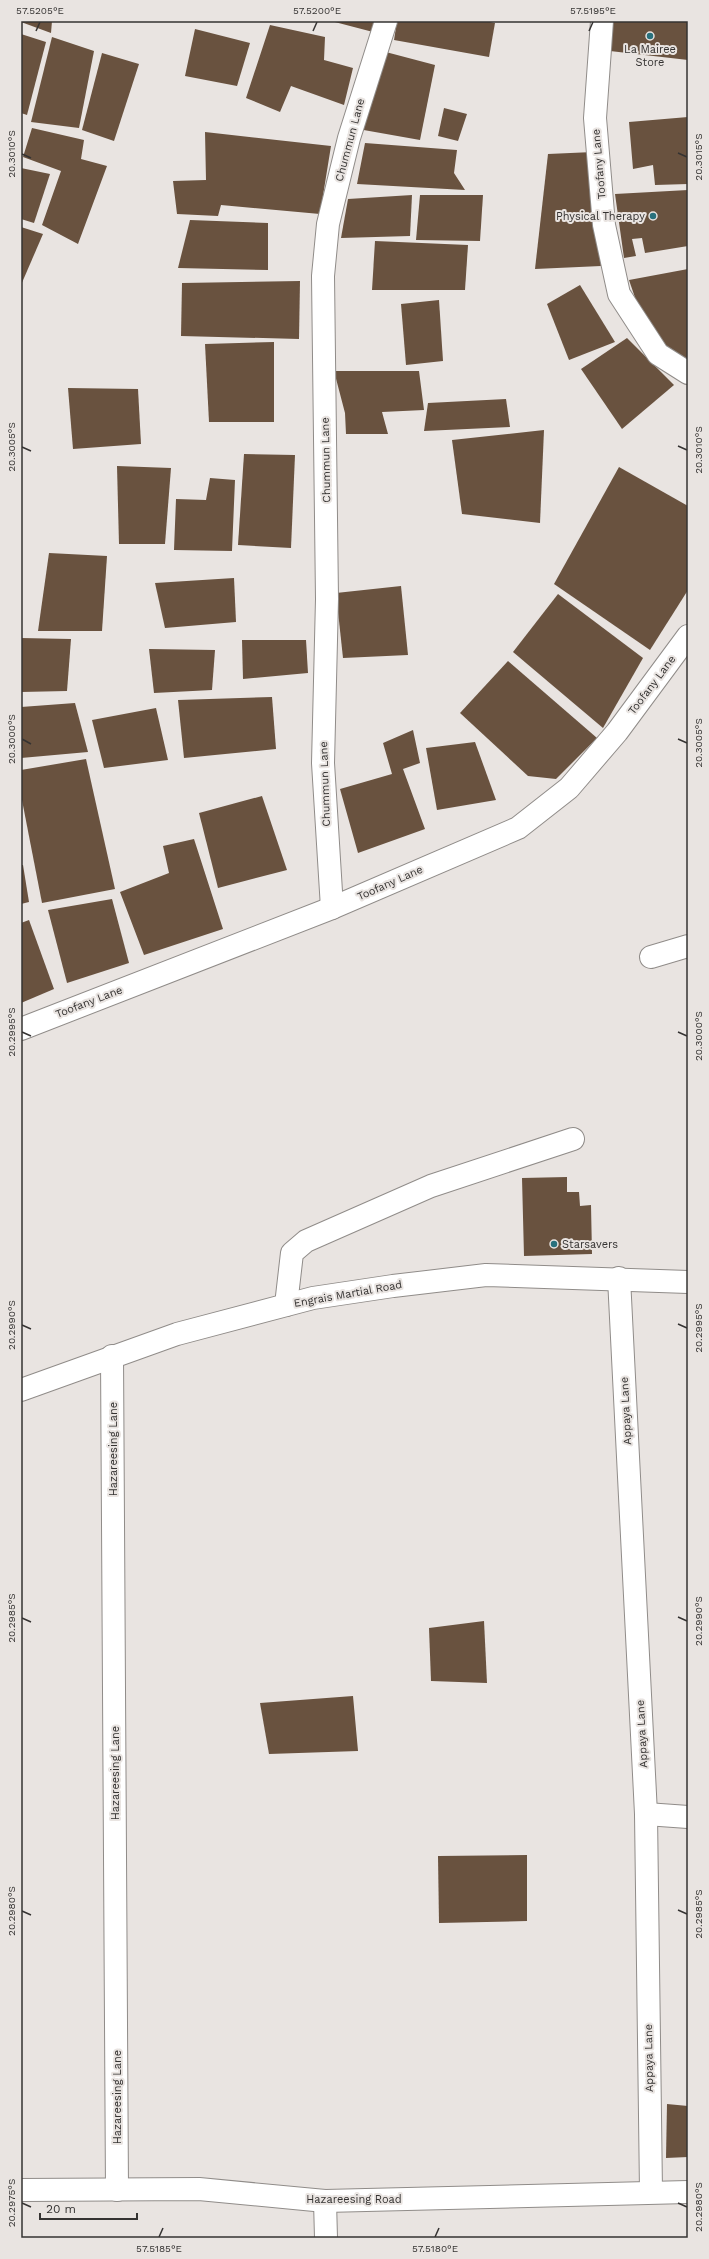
<svg xmlns="http://www.w3.org/2000/svg" width="709" height="2259" font-family="'Work Sans',sans-serif">
<style>
.building{fill:#69523f}
.lines{fill:none;stroke-linecap:round;stroke-linejoin:round}
.minor-casing{stroke:#908c89;stroke-width:24}
.minor{stroke:#fff;stroke-width:22}
.ticks{fill:none;stroke:#353332;stroke-width:1.5}
.poi-dot{fill:#29717d;stroke:#e9e4e1;stroke-width:1.5}
.labels{text-anchor:middle;dominant-baseline:central;stroke-width:4;stroke-linejoin:round;paint-order:stroke}
.poi-label{font-size:11px;fill:#353332;stroke:#e9e4e1}
.street-label{font-size:11px;fill:#353332;stroke:#e9e4e1}
.neatline{fill:none;stroke:#353332;stroke-width:1.5}
.ticks-label{font-size:10px;text-anchor:middle;fill:#353332}
</style>
<rect width="100%" height="100%" fill="#e9e4e1"/>
<g class="building">
<path d="M 21,21 L 52,21 L 51,33 L 21,22 Z"/>
<path d="M 331,21 L 376,21 L 373,32 Z"/>
<path d="M 397,21 L 485,21 L 495,23 L 489,57 L 394,40 Z"/>
<path d="M 613,21 L 688,21 L 688,60 L 610,51 Z"/>
<path d="M 270,25 L 325,37 L 324,60 L 353,68 L 344,105 L 291,86 L 280,112 L 246,98 Z"/>
<path d="M 195,29 L 250,43 L 237,86 L 185,76 Z"/>
<path d="M 21,34 L 46,42 L 27,115 L 21,113 Z"/>
<path d="M 52,37 L 94,51 L 79,128 L 31,122 Z"/>
<path d="M 382,51 L 435,65 L 420,140 L 358,129 Z"/>
<path d="M 102,53 L 139,64 L 114,141 L 82,130 Z"/>
<path d="M 444,108 L 467,114 L 458,141 L 438,136 Z"/>
<path d="M 688,117 L 688,184 L 655,185 L 653,165 L 633,169 L 629,122 Z"/>
<path d="M 32,128 L 84,140 L 81,159 L 107,166 L 78,244 L 42,225 L 61,171 L 23,157 Z"/>
<path d="M 205,132 L 331,146 L 320,214 L 221,205 L 218,216 L 177,214 L 173,181 L 206,180 Z"/>
<path d="M 365,143 L 457,150 L 454,173 L 465,190 L 357,184 Z"/>
<path d="M 593,152 L 601,266 L 535,269 L 548,154 Z"/>
<path d="M 21,168 L 50,174 L 34,223 L 21,219 Z"/>
<path d="M 688,190 L 688,246 L 645,253 L 642,238 L 632,239 L 636,256 L 624,258 L 615,194 Z"/>
<path d="M 412,195 L 410,236 L 341,238 L 348,199 Z"/>
<path d="M 420,195 L 483,195 L 480,241 L 416,240 Z"/>
<path d="M 190,220 L 268,223 L 268,270 L 178,268 Z"/>
<path d="M 21,227 L 43,234 L 21,285 Z"/>
<path d="M 375,241 L 468,245 L 465,290 L 372,290 Z"/>
<path d="M 688,269 L 688,361 L 667,356 L 642,318 L 629,280 Z"/>
<path d="M 300,281 L 299,339 L 181,336 L 182,283 Z"/>
<path d="M 580,285 L 615,342 L 569,360 L 547,304 Z"/>
<path d="M 439,300 L 443,361 L 406,365 L 401,304 Z"/>
<path d="M 627,338 L 674,385 L 622,429 L 581,369 Z"/>
<path d="M 274,342 L 274,422 L 209,422 L 205,344 Z"/>
<path d="M 334,371 L 419,371 L 424,410 L 382,412 L 388,434 L 346,434 L 345,413 Z"/>
<path d="M 68,388 L 138,389 L 141,444 L 73,449 Z"/>
<path d="M 506,399 L 510,427 L 424,431 L 428,403 Z"/>
<path d="M 544,430 L 540,523 L 462,514 L 452,440 Z"/>
<path d="M 244,454 L 295,455 L 291,548 L 238,545 Z"/>
<path d="M 117,466 L 171,468 L 165,544 L 119,544 Z"/>
<path d="M 619,467 L 688,506 L 688,590 L 650,650 L 554,584 Z"/>
<path d="M 210,478 L 235,480 L 232,551 L 174,550 L 176,499 L 206,500 Z"/>
<path d="M 49,553 L 107,556 L 102,631 L 38,631 Z"/>
<path d="M 234,578 L 236,622 L 165,628 L 155,583 Z"/>
<path d="M 401,586 L 408,655 L 343,658 L 336,593 Z"/>
<path d="M 558,594 L 643,658 L 603,728 L 513,652 Z"/>
<path d="M 21,638 L 71,639 L 67,691 L 21,692 Z"/>
<path d="M 242,640 L 306,640 L 308,673 L 243,679 Z"/>
<path d="M 149,649 L 215,650 L 212,690 L 154,693 Z"/>
<path d="M 508,661 L 597,738 L 556,779 L 528,776 L 460,713 Z"/>
<path d="M 272,697 L 276,749 L 184,758 L 178,700 Z"/>
<path d="M 75,703 L 88,752 L 21,758 L 21,707 Z"/>
<path d="M 156,708 L 168,760 L 104,768 L 92,720 Z"/>
<path d="M 413,730 L 420,763 L 403,769 L 425,829 L 358,853 L 340,789 L 392,774 L 383,743 Z"/>
<path d="M 475,742 L 496,800 L 437,810 L 426,748 Z"/>
<path d="M 86,759 L 115,889 L 42,903 L 21,795 L 21,770 Z"/>
<path d="M 262,796 L 287,870 L 218,888 L 199,813 Z"/>
<path d="M 194,839 L 223,929 L 144,955 L 120,892 L 169,873 L 163,846 Z"/>
<path d="M 21,865 L 23,865 L 29,902 L 21,904 Z"/>
<path d="M 112,899 L 129,963 L 67,983 L 48,910 Z"/>
<path d="M 29,920 L 54,989 L 21,1003 L 21,923 Z"/>
<path d="M 567,1177 L 567,1192 L 579,1192 L 580,1206 L 591,1205 L 592,1254 L 524,1256 L 522,1178 Z"/>
<path d="M 484,1621 L 487,1683 L 431,1681 L 429,1628 Z"/>
<path d="M 353,1696 L 358,1751 L 269,1754 L 260,1703 Z"/>
<path d="M 527,1855 L 527,1921 L 439,1923 L 438,1856 Z"/>
<path d="M 667,2104 L 688,2106 L 688,2157 L 666,2158 Z"/>
</g>
<g class="lines">
<g class="minor-casing">
<g id="minor">
<path d="M 602,21 L 595,118 L 604,225 L 619,294 L 658,354 L 688,373"/>
<path d="M 332,908 L 323,763 L 327,599 L 323,276 L 328,224 L 349,138 L 386,21"/>
<path d="M 651,957 L 688,946"/>
<path d="M 21,1029 L 332,908 L 518,828 L 569,788 L 617,732 L 688,636"/>
<path d="M 619,1278 L 646,1814 L 651,2191"/>
<path d="M 286,1305 L 292,1253 L 306,1241 L 431,1186 L 573,1139"/>
<path d="M 112,1356 L 117,2190"/>
<path d="M 21,1390 L 177,1334 L 313,1298 L 393,1286 L 486,1275 L 688,1282"/>
<path d="M 646,1814 L 688,1817"/>
<path d="M 21,2190 L 199,2189 L 325,2201 L 688,2192"/>
<path d="M 325,2201 L 326,2238"/>
</g>
</g>
<use href="#minor" class="minor"/>
</g>
<path class="ticks" d="M 36,31 L 40,22M 313,31 L 317,22M 589,31 L 593,22M 678,153 L 687,157M 22,154 L 31,158M 678,446 L 687,450M 22,447 L 31,451M 22,739 L 31,744M 678,739 L 687,743M 22,1032 L 31,1036M 678,1032 L 687,1036M 678,1324 L 687,1328M 22,1325 L 31,1329M 678,1617 L 687,1621M 22,1618 L 31,1622M 678,1910 L 687,1914M 22,1911 L 31,1915M 22,2203 L 31,2207M 678,2203 L 687,2207M 159,2237 L 163,2228M 435,2237 L 439,2228"/>
<g class="poi-dot">
<circle cx="650" cy="36" r="4"/>
<circle cx="653" cy="216" r="4"/>
<circle cx="554" cy="1244" r="4"/>
</g>
<g class="labels">
<g class="poi-label">
<text x="650" y="49">La Mairee<tspan x="650" dy="13">Store</tspan></text>
<text x="645" y="216" text-anchor="end">Physical Therapy</text>
<text x="562" y="1244" text-anchor="start">Starsavers</text>
</g>
<g class="street-label">
<text transform="translate(350 140) rotate(-75)">Chummun Lane</text>
<text transform="translate(599 164) rotate(-95)">Toofany Lane</text>
<text transform="translate(326 460) rotate(-91)">Chummun Lane</text>
<text transform="translate(652 685) rotate(-53)">Toofany Lane</text>
<text transform="translate(325 784) rotate(-92)">Chummun Lane</text>
<text transform="translate(390 883) rotate(-24)">Toofany Lane</text>
<text transform="translate(89 1002) rotate(-21)">Toofany Lane</text>
<text transform="translate(348 1294) rotate(-10)">Engrais Martial Road</text>
<text transform="translate(626 1411) rotate(-93)">Appaya Lane</text>
<text transform="translate(113 1449) rotate(-90)">Hazareesing Lane</text>
<text transform="translate(642 1734) rotate(-93)">Appaya Lane</text>
<text transform="translate(115 1773) rotate(-90)">Hazareesing Lane</text>
<text transform="translate(649 2058) rotate(-91)">Appaya Lane</text>
<text transform="translate(117 2097) rotate(-90)">Hazareesing Lane</text>
<text x="354" y="2199">Hazareesing Road</text>
</g>
</g>
<rect width="709" height="2259" fill="none" stroke="#e9e4e1" stroke-width="44"/>
<path d="M40 2213v6h97v-6" fill="none" stroke="#353332" stroke-width="2"/>
<text x="46" y="2213" font-size="12" fill="#353332" stroke="#e9e4e1" stroke-width="3" paint-order="stroke">20 m</text>
<rect x="22" y="22" width="665" height="2215" class="neatline"/>
<g class="ticks-label">
<text x="40" y="14">57.5205°E</text>
<text x="317" y="14">57.5200°E</text>
<text x="593" y="14">57.5195°E</text>
<text transform="translate(11 154) rotate(-90)" y="4">20.3010°S</text>
<text transform="translate(698 157) rotate(-90)" y="4">20.3015°S</text>
<text transform="translate(11 447) rotate(-90)" y="4">20.3005°S</text>
<text transform="translate(698 450) rotate(-90)" y="4">20.3010°S</text>
<text transform="translate(11 739) rotate(-90)" y="4">20.3000°S</text>
<text transform="translate(698 743) rotate(-90)" y="4">20.3005°S</text>
<text transform="translate(11 1032) rotate(-90)" y="4">20.2995°S</text>
<text transform="translate(698 1036) rotate(-90)" y="4">20.3000°S</text>
<text transform="translate(11 1325) rotate(-90)" y="4">20.2990°S</text>
<text transform="translate(698 1328) rotate(-90)" y="4">20.2995°S</text>
<text transform="translate(11 1618) rotate(-90)" y="4">20.2985°S</text>
<text transform="translate(698 1621) rotate(-90)" y="4">20.2990°S</text>
<text transform="translate(11 1911) rotate(-90)" y="4">20.2980°S</text>
<text transform="translate(698 1914) rotate(-90)" y="4">20.2985°S</text>
<text transform="translate(11 2203) rotate(-90)" y="4">20.2975°S</text>
<text transform="translate(698 2207) rotate(-90)" y="4">20.2980°S</text>
<text x="159" y="2252">57.5185°E</text>
<text x="435" y="2252">57.5180°E</text>
</g>
</svg>
